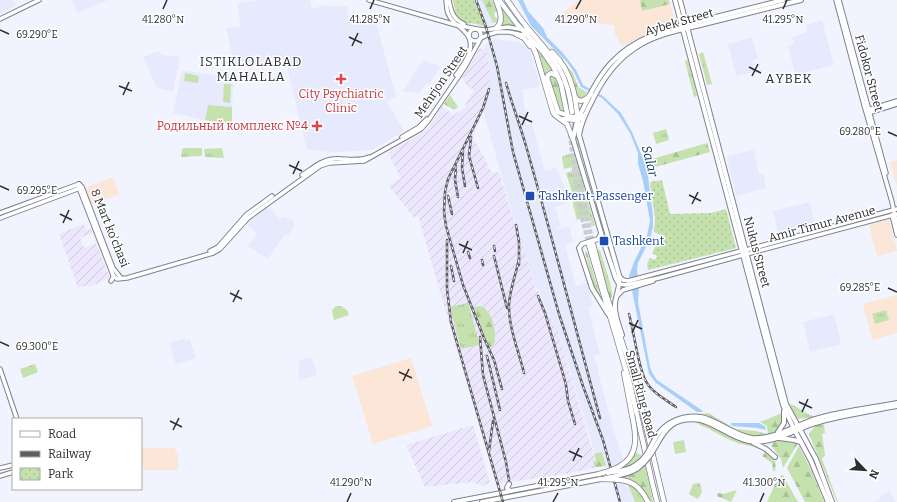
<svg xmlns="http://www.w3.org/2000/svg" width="897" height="502" font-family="Bitter,serif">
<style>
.commercial{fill:#fbe6d7}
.industrial{fill:url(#industrial-furrows)}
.built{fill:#e6eafc}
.grass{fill:url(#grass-tufts)}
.forest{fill:url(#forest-firs)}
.park{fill:url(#park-dots)}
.garden{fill:#c5e1ae}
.water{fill:#a9cff9}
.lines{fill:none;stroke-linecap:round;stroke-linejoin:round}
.stream{stroke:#a9cff9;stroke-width:1}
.trunk-tunnel{stroke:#caccd5;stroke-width:4.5;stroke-dasharray:4.5 2;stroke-linecap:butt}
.secondary-casing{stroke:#7f818b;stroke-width:5.5}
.primary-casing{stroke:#7f818b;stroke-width:6}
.trunk-casing{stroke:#7f818b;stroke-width:6}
.secondary{stroke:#fff;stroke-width:3.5}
.primary{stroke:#fff;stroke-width:4}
.trunk{stroke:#fff;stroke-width:4.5}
.rail-casing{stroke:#5c5e63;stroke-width:2.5}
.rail{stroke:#fff;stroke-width:1;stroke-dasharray:3;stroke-linecap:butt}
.primary-bridge-casing{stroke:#7f818b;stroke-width:6;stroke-linecap:butt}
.trunk-bridge-casing{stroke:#7f818b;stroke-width:6;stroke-linecap:butt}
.primary-bridge{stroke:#fff;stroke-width:4}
.trunk-bridge{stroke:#fff;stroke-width:4.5}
.ticks{fill:none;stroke:#2c2d31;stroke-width:1.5}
.health-dot{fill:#e0444e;stroke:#fff;stroke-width:1.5}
.transit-dot{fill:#1a4fb4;stroke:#fff;stroke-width:1.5}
.labels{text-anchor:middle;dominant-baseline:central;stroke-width:3;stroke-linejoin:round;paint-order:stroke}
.street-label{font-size:12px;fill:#2c2d31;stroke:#fff}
.health-label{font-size:12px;fill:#be3a42;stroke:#fff}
.transit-label{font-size:12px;fill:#164399;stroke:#fff;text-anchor:start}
.neighbourhood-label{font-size:13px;letter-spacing:1px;fill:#2c2d31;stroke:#fff}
.water-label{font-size:13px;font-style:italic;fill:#002d57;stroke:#fff}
.ticks-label{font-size:10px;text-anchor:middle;fill:#2c2d31;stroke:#fff;stroke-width:3;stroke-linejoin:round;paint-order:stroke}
</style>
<defs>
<pattern id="industrial-furrows" width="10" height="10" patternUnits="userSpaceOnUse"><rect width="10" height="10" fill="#ece7fd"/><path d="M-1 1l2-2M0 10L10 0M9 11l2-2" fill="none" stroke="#cbc6d9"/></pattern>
<pattern id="grass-tufts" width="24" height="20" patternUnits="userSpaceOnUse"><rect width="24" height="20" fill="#c5e1ae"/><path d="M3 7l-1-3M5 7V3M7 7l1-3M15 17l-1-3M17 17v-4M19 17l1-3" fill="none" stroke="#a9c196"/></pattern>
<pattern id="forest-firs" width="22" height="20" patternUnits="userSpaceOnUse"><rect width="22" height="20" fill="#c5e1ae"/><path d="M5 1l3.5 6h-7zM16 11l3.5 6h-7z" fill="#a9c196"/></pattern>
<pattern id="park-dots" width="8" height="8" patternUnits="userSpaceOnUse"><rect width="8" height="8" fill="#c5e1ae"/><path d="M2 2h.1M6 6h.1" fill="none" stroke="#a9c196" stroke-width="1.8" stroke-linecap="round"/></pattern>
</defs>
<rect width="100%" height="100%" fill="#f1f4fe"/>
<g class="commercial">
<path d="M 579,0 L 669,0 L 674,18 L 674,22 L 622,46 L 614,32 L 614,25 L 584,22 L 583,20 L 560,19 L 558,16 Z"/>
<path d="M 897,160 L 897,187 L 890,162 Z"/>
<path d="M 113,177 L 119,194 L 90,205 L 84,188 Z"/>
<path d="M 889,219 L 897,251 L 877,256 L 869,225 Z"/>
<path d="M 897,295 L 897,333 L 872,340 L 863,304 Z"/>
<path d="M 411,358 L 432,426 L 373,444 L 352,376 Z"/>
<path d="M 141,448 L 176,448 L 175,454 L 178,454 L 178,470 L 141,470 Z"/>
</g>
<g class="industrial">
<path d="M 480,48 L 487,52 L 491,76 L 485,100 L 481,107 L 482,114 L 473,137 L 492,173 L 499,172 L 518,235 L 520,235 L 536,291 L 538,290 L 545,308 L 557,329 L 597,467 L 565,474 L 496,484 L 418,216 L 413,217 L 389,186 L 398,179 L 399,180 L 401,179 L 388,153 L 422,133 L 428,128 L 442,107 L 450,112 L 452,116 L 465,108 L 465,105 L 474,90 L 467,86 L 462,78 Z"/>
<path d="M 84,224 L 86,230 L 91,229 L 93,233 L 80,238 L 84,248 L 96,243 L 110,278 L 89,287 L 88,285 L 78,288 L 59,234 Z"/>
<path d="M 473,425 L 490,482 L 483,486 L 472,482 L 425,487 L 406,445 Z"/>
</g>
<g class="built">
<path d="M 0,0 L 13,0 L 16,5 L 0,14 Z"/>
<path d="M 72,0 L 108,0 L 77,13 Z"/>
<path d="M 259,0 L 310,0 L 312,9 L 325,5 L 330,6 L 348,7 L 347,15 L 376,22 L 396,96 L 387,102 L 404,131 L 372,150 L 336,152 L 307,150 L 285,59 L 283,59 L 281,56 L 235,66 L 226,28 L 240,26 L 238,3 Z"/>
<path d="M 474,0 L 482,0 L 493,23 L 491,25 L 485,26 Z"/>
<path d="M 822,20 L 834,65 L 795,75 L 788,46 L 794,44 L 792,37 L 807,32 L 806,25 Z"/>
<path d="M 752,37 L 758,58 L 752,61 L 754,72 L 736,76 L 728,44 Z"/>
<path d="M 495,39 L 519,42 L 528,49 L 531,54 L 540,86 L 522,90 L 526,114 L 526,125 L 532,124 L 545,171 L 556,168 L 559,173 L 565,188 L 564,190 L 567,203 L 555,207 L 561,227 L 556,229 L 557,230 L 569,226 L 573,242 L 565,245 L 576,286 L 587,283 L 593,306 L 588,308 L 600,354 L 594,356 L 599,372 L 598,372 L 616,439 L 617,439 L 623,461 L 607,469 L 602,452 L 595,454 L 557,329 L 546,308 L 539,290 L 535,286 L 520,235 L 518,233 L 482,107 L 491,76 L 487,52 L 483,50 L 489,41 Z"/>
<path d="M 158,51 L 162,55 L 180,57 L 173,92 L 157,88 L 143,57 Z"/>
<path d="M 423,60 L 440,66 L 430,84 L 427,83 L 419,93 L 403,91 L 407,85 Z"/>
<path d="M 182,70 L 234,79 L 232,107 L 208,105 L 205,120 L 173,113 Z"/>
<path d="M 754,150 L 759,174 L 763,173 L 766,188 L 736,196 L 727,159 L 728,156 Z"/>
<path d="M 810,202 L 815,224 L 778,233 L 773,211 Z"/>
<path d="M 266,205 L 280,219 L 283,217 L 294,221 L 293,223 L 295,224 L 290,235 L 284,235 L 268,259 L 248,246 L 257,236 L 256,232 L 244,222 Z"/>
<path d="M 834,314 L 841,344 L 810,352 L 803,322 Z"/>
<path d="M 186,338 L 186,340 L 190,339 L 196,358 L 176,364 L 169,343 Z"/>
<path d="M 312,358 L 317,375 L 300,380 L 298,370 L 300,360 Z"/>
<path d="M 612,482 L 628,483 L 635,502 L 618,502 Z"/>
<path d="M 890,491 L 895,502 L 875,502 L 881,499 L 880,496 Z"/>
</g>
<g class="grass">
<path d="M 499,4 L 516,26 L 501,25 Z"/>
<path d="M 703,52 L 712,84 L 707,85 L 699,54 Z"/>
<path d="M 688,60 L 697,96 L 694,97 L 685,61 Z"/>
<path d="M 666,129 L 669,140 L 656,144 L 653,133 Z"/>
<path d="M 183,148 L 202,148 L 202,156 L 181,157 L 182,150 Z"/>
<path d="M 222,148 L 224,158 L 205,157 L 204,149 Z"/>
<path d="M 574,153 L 585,191 L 573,195 L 566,173 L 577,169 L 576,166 L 564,169 L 562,158 L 562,156 Z"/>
<path d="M 584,195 L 586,196 L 595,225 L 592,226 L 589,216 L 577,220 L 573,205 L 573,198 Z"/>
<path d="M 468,303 L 479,342 L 479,345 L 461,349 L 450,307 Z"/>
<path d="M 336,306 L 341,306 L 347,310 L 349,315 L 334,320 L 332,310 Z"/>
<path d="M 886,310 L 889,320 L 875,324 L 872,314 Z"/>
<path d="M 35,364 L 38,372 L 23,378 L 20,369 Z"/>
<path d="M 790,404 C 800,407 807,416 817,417 L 798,419 L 795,416 Z"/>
<path d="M 708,413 L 736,429 L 755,431 L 765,433 L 766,435 C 745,440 723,423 705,415 L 701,414 Z"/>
<path d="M 692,421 L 701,422 L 701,421 L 740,440 L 754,444 L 762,448 L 762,450 C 754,446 746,445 737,443 C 722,437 707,427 692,421 Z"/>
<path d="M 700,483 L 702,492 L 698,499 L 689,494 L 693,484 Z"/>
<path d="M 628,484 L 635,488 L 646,502 L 635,502 Z"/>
</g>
<g class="forest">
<path d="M 482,0 L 492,0 L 498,11 L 494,13 L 495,17 L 499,19 L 499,21 L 493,23 Z"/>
<path d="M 640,0 L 669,0 L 670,4 L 642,11 Z"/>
<path d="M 539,51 L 554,71 L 549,70 L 544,74 L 538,52 Z"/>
<path d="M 565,64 L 573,73 L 578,87 L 587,92 L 584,98 L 581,99 L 577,98 L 570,74 Z"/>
<path d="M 554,75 L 558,80 L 564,113 L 558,110 L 549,78 L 550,76 Z"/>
<path d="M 450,95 L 458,107 L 454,110 L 444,104 Z"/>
<path d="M 707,143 L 710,152 L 655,167 L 652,159 Z"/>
<path d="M 600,250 L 611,286 L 612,298 L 609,298 L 597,251 Z"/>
<path d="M 585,252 L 587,252 L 601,297 L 594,286 Z"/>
<path d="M 480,306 C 493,310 497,333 494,345 L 489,348 L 473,307 Z"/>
<path d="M 782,413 L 783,422 L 778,431 L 768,435 L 767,426 L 760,422 Z"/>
<path d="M 824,424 L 825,433 L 822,434 L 825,455 L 822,459 L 838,502 L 837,502 L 809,434 L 815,426 Z"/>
<path d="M 784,440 L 796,442 L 797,445 L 783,468 L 781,459 L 771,445 L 774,442 Z"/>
<path d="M 799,446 L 812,472 L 824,502 L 805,502 L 787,468 Z"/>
<path d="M 762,448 C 770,455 778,460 775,471 L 773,471 L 772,463 L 762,456 L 765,453 L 762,450 Z"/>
<path d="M 602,452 L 606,466 L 595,467 L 593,462 L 596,461 L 594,454 Z"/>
<path d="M 635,452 L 643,456 L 653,502 L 650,502 C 644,490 637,482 624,478 L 623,467 L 630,460 Z"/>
<path d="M 782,474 L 798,502 L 767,502 L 775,484 L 778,482 Z"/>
<path d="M 737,490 L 731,502 L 717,496 L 718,493 L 723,494 Z"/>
</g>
<g class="park">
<path d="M 453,0 L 474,0 L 485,26 L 470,23 L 468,24 L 457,18 L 453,11 L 455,10 Z"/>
<path d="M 662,180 L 670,214 L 711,213 L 726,209 L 736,248 L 648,270 L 647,264 L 650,258 L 655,260 L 657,256 L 652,253 L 661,235 L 654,232 L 655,218 L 650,182 Z"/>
</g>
<g class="garden">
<path d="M 185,73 L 199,76 L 198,83 L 184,81 Z"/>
<path d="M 224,84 L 231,84 L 230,103 L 223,102 Z"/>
<path d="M 208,105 L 232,107 L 232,125 L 205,120 Z"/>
<path d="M 684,440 L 686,452 L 675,454 L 673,442 Z"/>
</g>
<g class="water">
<path d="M 518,0 L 523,0 L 528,11 L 543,28 L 547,37 L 563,53 L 576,70 L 583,85 L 603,96 L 621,113 L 632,132 L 647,168 L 653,215 L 653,227 L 650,239 L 638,263 L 637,269 L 639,289 L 638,302 L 650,367 L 653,374 L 657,380 L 703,411 L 702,412 L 697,412 L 656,383 L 649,374 L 629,276 L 634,262 L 647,236 L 650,221 L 643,181 L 638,164 L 638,153 L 630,133 L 618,114 L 602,98 L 581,87 L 574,72 L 567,62 L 531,26 Z"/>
<path d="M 731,423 L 759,423 L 766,427 L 765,430 C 755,426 737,428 731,425 Z"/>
</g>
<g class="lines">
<g class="stream">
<path d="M 751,247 L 888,209"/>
<path d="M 725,253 L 735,250"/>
</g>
<g class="trunk-tunnel">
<path d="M 573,117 L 577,148"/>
<path d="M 570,134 L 578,201 L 589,245"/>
<path d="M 578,159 L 583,199 L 593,244"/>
</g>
<g class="secondary-casing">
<g id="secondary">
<path d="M 369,0 L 456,25 L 477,29 L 485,30 L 508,27 L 530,31"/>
<path d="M 446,0 C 447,5 446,11 449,15 C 452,23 459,25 464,31 C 479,45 465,63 456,75"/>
<path d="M 449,0 C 451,12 453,19 464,24"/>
<path d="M 836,0 L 864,105 L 892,202 L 897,226"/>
<path d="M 839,0 L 886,173"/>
<path d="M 0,19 L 39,0"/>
<circle cx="475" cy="35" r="6"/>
<path d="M 867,110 L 897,101"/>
<path d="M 868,113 L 897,104"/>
<path d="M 402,137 L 419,127 L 427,119"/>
<path d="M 302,175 C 312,169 321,160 333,159 C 345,158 358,162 369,157"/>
<path d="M 79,184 L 79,188 L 113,275 L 117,279 L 127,278 L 213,253 L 220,249 L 248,218 L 320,166 L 329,163 L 364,161 L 421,129 L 428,121 L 465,67 L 481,38 L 487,35 L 497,32 L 509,32 L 522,35 L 529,33"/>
<path d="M 79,184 L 82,187 L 113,268 L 121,278"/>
<path d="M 0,213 L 79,184"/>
<path d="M 892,215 L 897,235"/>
<path d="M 0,218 L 80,188"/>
<path d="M 746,250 L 897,209"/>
<path d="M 210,251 L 218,247 L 246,215 L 272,196"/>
<path d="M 747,254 L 897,214"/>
<path d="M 619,276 L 623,280 L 628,281 L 741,251"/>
<path d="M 111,281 L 113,278 L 113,275"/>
<path d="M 620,284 L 626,285 L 659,278 L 743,255"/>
<path d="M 617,296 L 623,290 L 653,281"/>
<path d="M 0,369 L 17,419"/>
<path d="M 0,468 L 13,465"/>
<path d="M 0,476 L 13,472"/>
</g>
</g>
<g class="primary-casing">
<g id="primary">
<path d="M 675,0 L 783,405 L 793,427 L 811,461 L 828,502"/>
<path d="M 680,0 L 786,404 L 816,459 L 832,502"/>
<path d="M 580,115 C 589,97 597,78 611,63 C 638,34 676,27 712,18 C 736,12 760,6 783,0"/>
<path d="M 577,121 L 573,139 L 605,246 L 616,279 L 619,284"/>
<path d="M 601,234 L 598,239 L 582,244 L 579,248 L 592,288 L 608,314"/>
<path d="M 622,335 C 619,326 614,314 615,304 C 616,294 621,286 619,275 L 579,135 C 581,123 586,112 592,101 C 602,80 615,61 635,48 C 655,34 681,30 704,24 C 736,16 769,8 801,0"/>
<path d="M 701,417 C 719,421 733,435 752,438 C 775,440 797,424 819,418 C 844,411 871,408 897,403"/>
<path d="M 701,420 C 718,425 732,438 749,441 C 775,445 795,428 819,422 C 844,415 871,411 897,406"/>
<path d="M 778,432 L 784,423 L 784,411"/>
<path d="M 779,438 L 794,440 L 801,442"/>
<path d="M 754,443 L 766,449 L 775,457"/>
<path d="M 509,484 L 507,488 L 510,491"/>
<path d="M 454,502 L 599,474"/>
<path d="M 482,502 L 601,479"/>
</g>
</g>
<g class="trunk-casing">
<g id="trunk">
<path d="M 496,0 C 499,9 505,21 496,28"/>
<path d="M 499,0 L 517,24 L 543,52 L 554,68 L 561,84 L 567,113"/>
<path d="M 507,0 C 515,11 522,22 531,32 C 556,61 567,72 572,112"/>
<path d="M 516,34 L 524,38 L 530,46"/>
<path d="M 530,41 L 536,54 L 553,112 L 555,115 L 567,124 L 573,139"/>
<path d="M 552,52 C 575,73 577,106 579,135"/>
<path d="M 557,76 L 551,73 L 548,75 L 547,78 L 558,112 L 572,117 L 577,117 L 581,113"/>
<path d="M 575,97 C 580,104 586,100 591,94"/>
<path d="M 564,119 L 578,120 L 585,115"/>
<path d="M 593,244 L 605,291 L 636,384 L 664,502"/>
<path d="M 589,245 L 630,384 L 652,482 L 657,502"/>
<path d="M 624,373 L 632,415"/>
</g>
</g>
<use href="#secondary" class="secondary"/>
<use href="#primary" class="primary"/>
<use href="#trunk" class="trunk"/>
<g class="rail-casing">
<g id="rail">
<path d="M 476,0 L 486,27 L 497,66 L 513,152 L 559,314 L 583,386 L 603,440 L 620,502"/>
<path d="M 506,83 C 512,104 520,125 526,146 C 552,236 575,327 600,418"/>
<path d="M 489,89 L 483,108 L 448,179 L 445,192 L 444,212 L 446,226 L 463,285 L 484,338 L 494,360 L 502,389"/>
<path d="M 471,137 L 469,156 L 478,188"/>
<path d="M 463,150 L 462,168 L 465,186"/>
<path d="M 456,166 L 455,180 L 458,197"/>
<path d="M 448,196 L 452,214"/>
<path d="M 516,225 L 519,242 L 519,265"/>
<path d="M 447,240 L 447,289 L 451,322 L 503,502"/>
<path d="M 494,246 L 495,251"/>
<path d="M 468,252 L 470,258"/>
<path d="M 494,256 L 507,308"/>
<path d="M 519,259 C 516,274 510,289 509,304 C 508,326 519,352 524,373"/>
<path d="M 482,260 L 483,265"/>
<path d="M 451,266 L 454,281"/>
<path d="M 538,296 L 545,313 L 563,374 L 566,385 L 568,401 L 575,424"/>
<path d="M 629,314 C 634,331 639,375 649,386 C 656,395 668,401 676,407"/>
<path d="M 480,337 L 483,375 L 506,462 L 509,480"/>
<path d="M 487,356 L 500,410"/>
<path d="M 489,451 L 493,421"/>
</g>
</g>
<use href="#rail" class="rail"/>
<g class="primary-bridge-casing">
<g id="primary-bridge">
<path d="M 608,473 C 618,471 628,471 637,464 C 647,458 650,447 656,437 C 666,421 683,415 701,417"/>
<path d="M 606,478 C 617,476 629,474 638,468 C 663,450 657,414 701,420"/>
</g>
</g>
<g class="trunk-bridge-casing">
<g id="trunk-bridge">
<path d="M 599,474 C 606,472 614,470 620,466 C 640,455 636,433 632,415"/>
<path d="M 601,479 C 624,479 637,479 648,502"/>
</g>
</g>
<use href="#primary-bridge" class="primary-bridge"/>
<use href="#trunk-bridge" class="trunk-bridge"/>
</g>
<path class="ticks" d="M 163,9 L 167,0M 370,9 L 374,0M 576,9 L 581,0M 783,9 L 787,0M 0,30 L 9,34M 349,37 L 362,43M 352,46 L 358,33M 749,67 L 761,73M 752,76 L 758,64M 119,86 L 132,91M 123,95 L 129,82M 519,116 L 532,122M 522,125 L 528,112M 888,132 L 897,136M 289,165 L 302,171M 293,174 L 299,161M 0,186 L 9,190M 689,195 L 701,201M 692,204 L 698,192M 60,214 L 72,220M 63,223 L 69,210M 459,244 L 472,250M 463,253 L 468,241M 888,288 L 897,292M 230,293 L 242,299M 233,302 L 239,290M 629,323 L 642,329M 632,333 L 638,320M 0,342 L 9,346M 399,372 L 412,378M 403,381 L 409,369M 799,402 L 812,408M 802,412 L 808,399M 170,421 L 182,427M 173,430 L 179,418M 569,451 L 582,457M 573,461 L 579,448M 347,502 L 351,493M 553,502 L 558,493M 760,502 L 764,493"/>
<g class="health-dot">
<path d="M339 73h4v4h4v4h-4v4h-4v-4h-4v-4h4z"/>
<path d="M315 120h4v4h4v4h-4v4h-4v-4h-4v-4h4z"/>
</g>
<g class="transit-dot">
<rect x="525" y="191" width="10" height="10" rx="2"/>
<rect x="599" y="236" width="10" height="10" rx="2"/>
</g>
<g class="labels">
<g class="street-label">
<text transform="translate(679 22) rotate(-16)">Aybek Street</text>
<text transform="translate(869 73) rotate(75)">Fidokor Street</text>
<text transform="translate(441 82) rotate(-56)">Mehrjon Street</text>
<text transform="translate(822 224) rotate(-15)">Amir Timur Avenue</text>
<text transform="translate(110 228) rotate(68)">8 Mart ko'chasi</text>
<text transform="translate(757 252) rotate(75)">Nukus Street</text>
<text transform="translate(641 394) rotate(75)">Small Ring Road</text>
</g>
<g class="health-label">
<text x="341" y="94">City Psychiatric<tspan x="341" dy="14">Clinic</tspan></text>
<text x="308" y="126" text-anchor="end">Родильный комплекс №4</text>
</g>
<g class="transit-label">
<text x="539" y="196">Tashkent-Passenger</text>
<text x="613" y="241">Tashkent</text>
</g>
<g class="neighbourhood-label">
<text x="251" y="61">ISTIKLOLABAD<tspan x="251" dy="15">MAHALLA</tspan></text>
<text x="789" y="78">АYBEK</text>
</g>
<g class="water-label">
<text transform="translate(650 161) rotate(76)">Salar</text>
</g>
</g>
<g class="ticks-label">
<text x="163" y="23">41.280°N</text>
<text x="370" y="23">41.285°N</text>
<text x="576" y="23">41.290°N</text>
<text x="783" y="23">41.295°N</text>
<text x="37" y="38">69.290°E</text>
<text x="860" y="135">69.280°E</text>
<text x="37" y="194">69.295°E</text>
<text x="860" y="291">69.285°E</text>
<text x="37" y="350">69.300°E</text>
<text x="351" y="486">41.290°N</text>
<text x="558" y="486">41.295°N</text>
<text x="764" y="486">41.300°N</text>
</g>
<rect x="12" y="418" width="130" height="72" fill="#ffffff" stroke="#ababad"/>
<rect x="20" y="431" width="20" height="6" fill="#ffffff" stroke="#ababad"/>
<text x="48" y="438" font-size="12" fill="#2c2d31">Road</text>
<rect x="20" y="451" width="20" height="6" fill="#5c5e63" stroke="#ababad"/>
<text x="48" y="458" font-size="12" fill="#2c2d31">Railway</text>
<rect x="20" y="468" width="20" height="12" fill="url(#park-dots)" stroke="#ababad"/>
<text x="48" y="478" font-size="12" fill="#2c2d31">Park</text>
<g transform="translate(865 470) rotate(115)" stroke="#ffffff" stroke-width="3" paint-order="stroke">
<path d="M0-3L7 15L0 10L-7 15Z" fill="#2c2d31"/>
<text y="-6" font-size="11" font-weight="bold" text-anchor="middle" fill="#2c2d31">N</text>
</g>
</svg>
